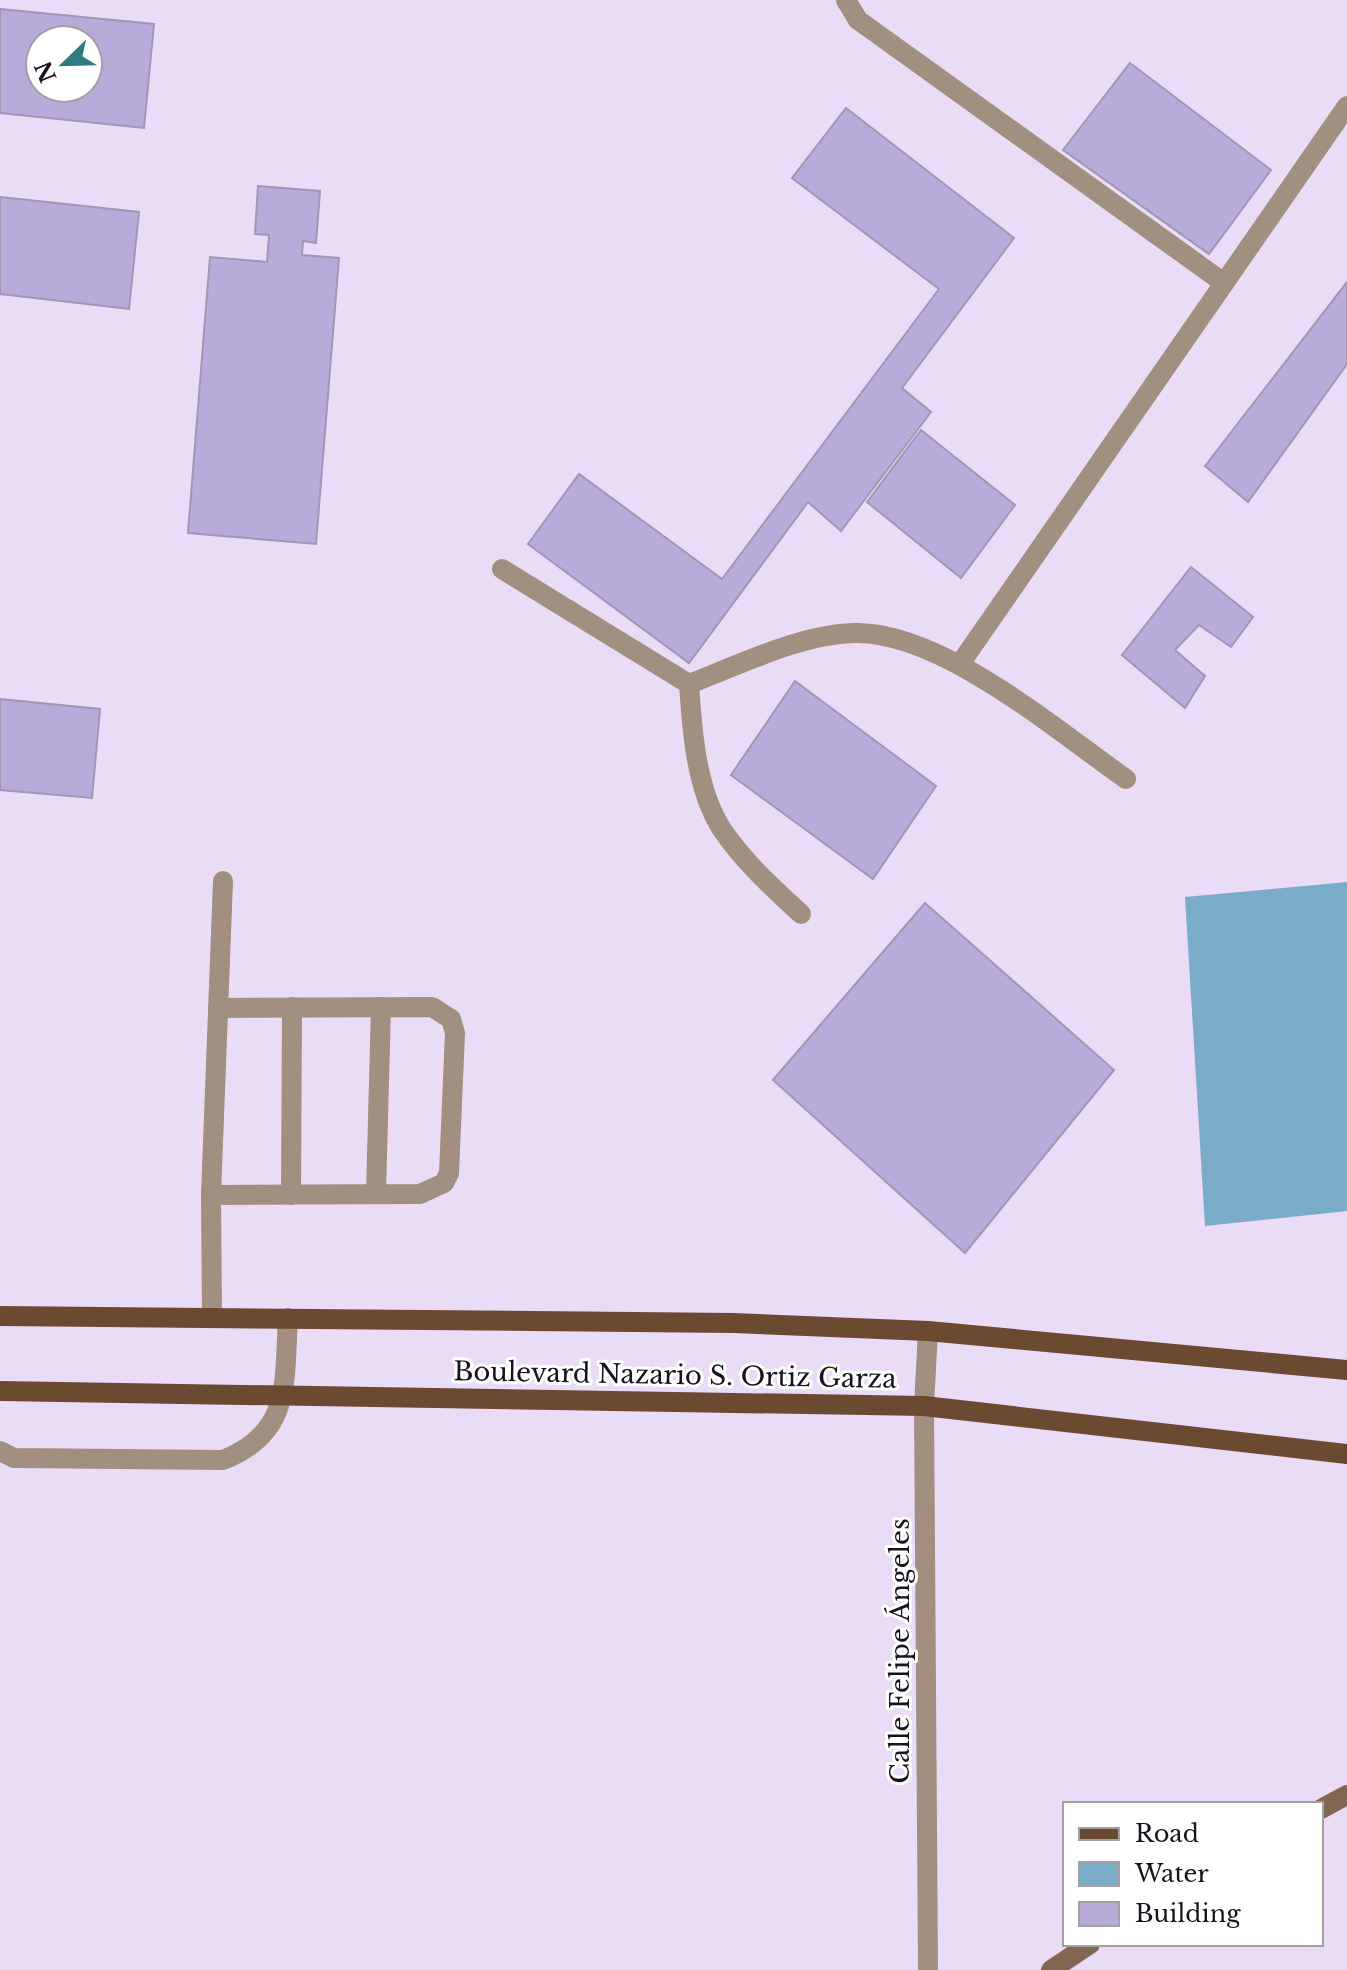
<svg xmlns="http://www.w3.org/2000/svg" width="1347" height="1970" font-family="'Libre Baskerville',serif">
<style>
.water{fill:#7aacc8}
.building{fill:#b9abd9;stroke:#9f97b3;stroke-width:2;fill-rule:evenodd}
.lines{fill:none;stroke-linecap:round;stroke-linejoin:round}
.lane{stroke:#a18f80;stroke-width:20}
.street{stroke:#a18f80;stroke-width:20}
.secondary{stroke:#816752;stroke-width:20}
.primary{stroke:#6a4a31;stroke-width:20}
.labels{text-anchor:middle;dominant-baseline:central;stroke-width:6;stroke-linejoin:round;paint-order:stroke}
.street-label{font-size:26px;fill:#17121b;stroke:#fff}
</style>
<rect width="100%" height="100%" fill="#eadbf7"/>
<path class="water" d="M 1347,882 L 1347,1211 L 1205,1226 L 1185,897 Z"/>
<g class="building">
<path d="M 0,9 L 154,24 L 144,128 L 0,113 ZM 40,40 L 88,40 L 88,88 L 40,88 Z"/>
<path d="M 1130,63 L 1271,170 L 1209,254 L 1063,150 Z"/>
<path d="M 846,108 L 1014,238 L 902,388 L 931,412 L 841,531 L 808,502 L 689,663 L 528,544 L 579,474 L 722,579 L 939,289 L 792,178 Z"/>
<path d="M 258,186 L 320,191 L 316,243 L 303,241 L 302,255 L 339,258 L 316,544 L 188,533 L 210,257 L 267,262 L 269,235 L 255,234 Z"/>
<path d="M 0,197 L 139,212 L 129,309 L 0,294 Z"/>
<path d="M 1347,282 L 1347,364 L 1248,502 L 1205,466 Z"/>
<path d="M 921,430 L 1015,505 L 961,578 L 867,502 Z"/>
<path d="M 1191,567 L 1253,617 L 1231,647 L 1199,625 L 1175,650 L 1205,676 L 1185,708 L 1122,655 Z"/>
<path d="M 795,681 L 936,786 L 873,879 L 731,775 Z"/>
<path d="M 0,699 L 100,709 L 92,798 L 0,790 Z"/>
<path d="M 925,903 L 1114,1070 L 965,1253 L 773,1080 Z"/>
</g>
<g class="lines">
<g class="lane">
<path d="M 846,0 L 858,20 L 1224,283"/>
<path d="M 502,569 L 689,684 C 739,665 803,633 857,633 C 943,633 1056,730 1126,779"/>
<path d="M 960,664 L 1347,106"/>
<path d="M 689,684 C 692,730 696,788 721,828 C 743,861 772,887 801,914"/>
<path d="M 376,1193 L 381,1007"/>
<path d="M 211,1195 L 420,1194 L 444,1183 L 449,1173 L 455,1033 L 451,1019 L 432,1007 L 218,1008"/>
<path d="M 291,1195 L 292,1007"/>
<path d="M 212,1318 L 211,1195 L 223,881"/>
<path d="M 0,1451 L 14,1458 L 223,1460 C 292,1433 284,1382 288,1318"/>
</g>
<path class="street" d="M 928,1331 L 924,1406 L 928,1970"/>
<g class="secondary">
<path d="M 1321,1809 L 1347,1795"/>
<path d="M 1051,1970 L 1090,1944"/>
</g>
<g class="primary">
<path d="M 0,1316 L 733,1323 L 928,1331 L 1347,1370"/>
<path d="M 0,1391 L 924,1406 L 1347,1454"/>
</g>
</g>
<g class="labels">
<g class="street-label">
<text transform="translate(675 1375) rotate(1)">Boulevard Nazario S. Ortiz Garza</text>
<text transform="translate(900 1651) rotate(-90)">Calle Felipe Ángeles</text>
</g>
</g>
<rect x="1063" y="1802" width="260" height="144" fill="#ffffff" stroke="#a2a0a4" stroke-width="2"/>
<rect x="1079" y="1828" width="40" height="12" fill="#6a4a31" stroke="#a2a0a4" stroke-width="2"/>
<text x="1135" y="1842" font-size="24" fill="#17121b">Road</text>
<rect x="1079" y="1862" width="40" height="24" fill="#7aacc8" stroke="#a2a0a4" stroke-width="2"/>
<text x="1135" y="1882" font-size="24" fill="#17121b">Water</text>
<rect x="1079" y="1902" width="40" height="24" fill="#b9abd9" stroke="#a2a0a4" stroke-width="2"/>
<text x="1135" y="1922" font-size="24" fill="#17121b">Building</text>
<g transform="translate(64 64) rotate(247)"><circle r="38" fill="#ffffff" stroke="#a2a0a4" stroke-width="2"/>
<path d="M0-6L14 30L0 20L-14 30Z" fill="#317a80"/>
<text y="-12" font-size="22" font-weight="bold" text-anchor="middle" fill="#17121b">N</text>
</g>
</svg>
